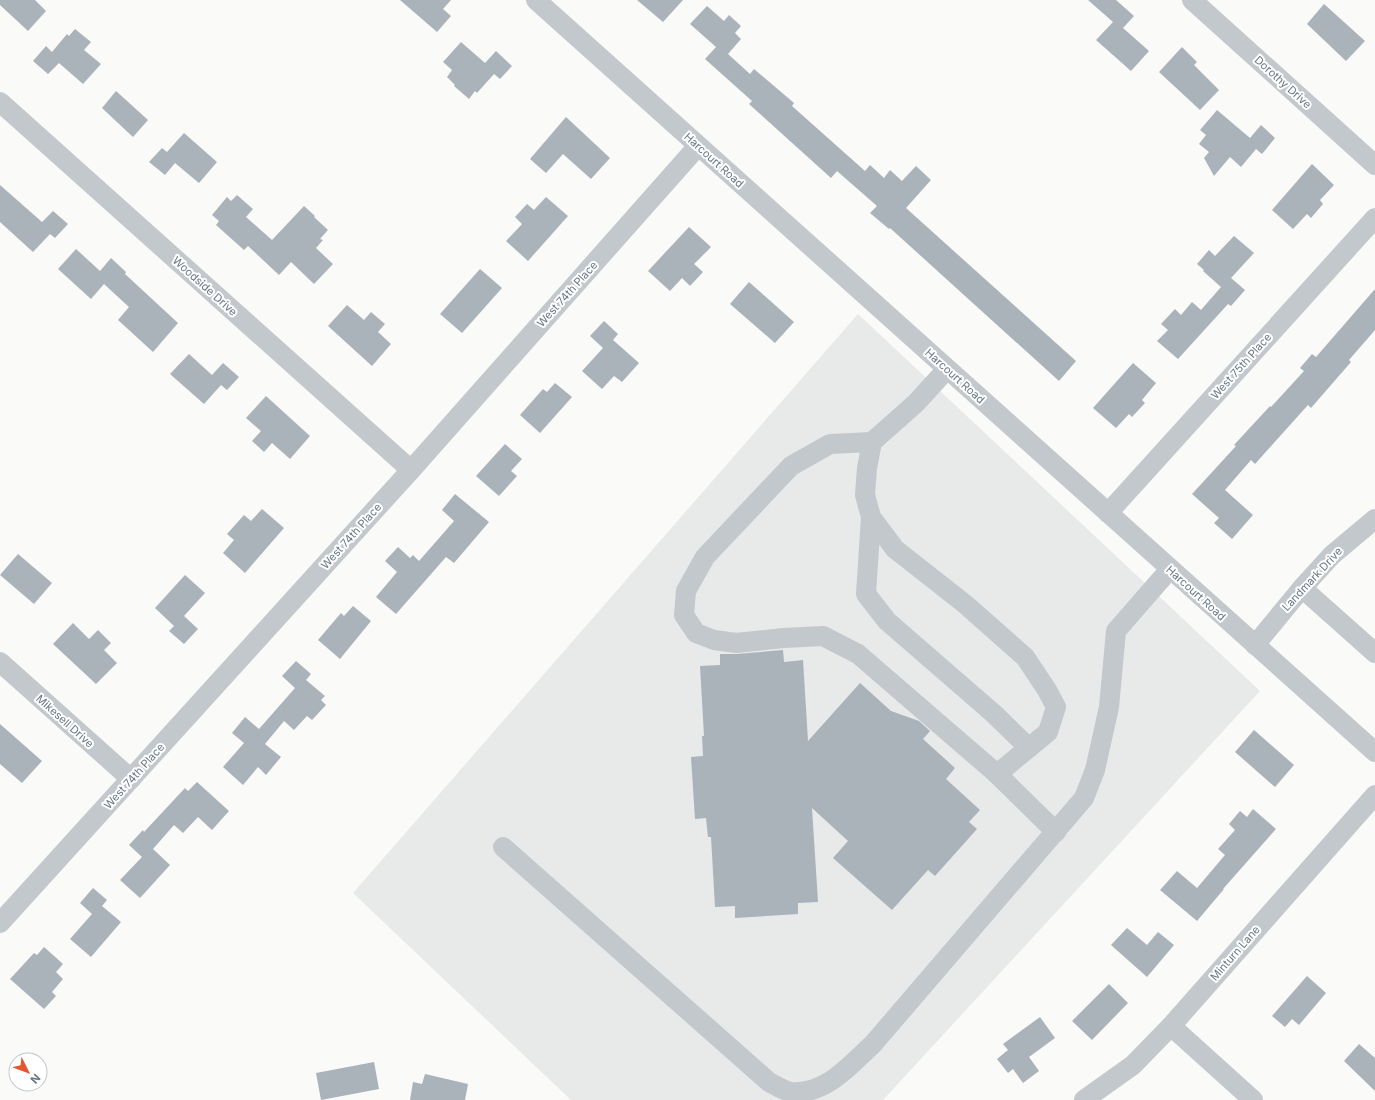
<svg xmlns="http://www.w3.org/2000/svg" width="1375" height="1100" font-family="Inter,sans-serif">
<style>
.built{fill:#e8e9e9}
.building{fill:#aab3b9}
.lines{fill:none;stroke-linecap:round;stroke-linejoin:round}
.minor{stroke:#c3c8cc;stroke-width:20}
.labels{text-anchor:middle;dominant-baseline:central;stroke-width:4;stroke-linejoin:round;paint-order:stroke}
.street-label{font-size:11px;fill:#657683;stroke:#fff}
</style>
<rect width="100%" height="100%" fill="#fafaf8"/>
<path class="built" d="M 858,314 L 1260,691 L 883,1100 L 571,1100 L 353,893 Z"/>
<g class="building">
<path d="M 0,0 L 35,0 L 46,11 L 28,31 L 0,5 Z"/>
<path d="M 400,0 L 451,0 L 443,9 L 451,16 L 437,32 Z"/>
<path d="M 637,0 L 683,0 L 663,22 Z"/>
<path d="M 1088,0 L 1116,0 L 1134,16 L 1123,28 L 1149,51 L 1131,71 L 1096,40 L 1113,22 Z"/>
<path d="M 1324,4 L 1365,41 L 1346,61 L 1307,24 Z"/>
<path d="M 707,6 L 724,21 L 729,15 L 741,26 L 735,33 L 741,39 L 728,54 L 750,74 L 754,69 L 794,103 L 792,106 L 865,171 L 870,165 L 884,178 L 890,170 L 902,181 L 916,166 L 931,180 L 906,208 L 1076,361 L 1059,381 L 890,228 L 889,229 L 870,213 L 877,206 L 837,171 L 831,178 L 749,104 L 752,101 L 705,59 L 716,47 L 690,24 Z"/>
<path d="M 75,29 L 91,42 L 84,50 L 101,64 L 83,84 L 59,63 L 48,74 L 33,61 L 46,46 L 52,52 L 67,34 L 69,36 Z"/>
<path d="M 461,42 L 485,63 L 496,51 L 512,66 L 500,79 L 494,74 L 477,93 L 475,91 L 469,99 L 454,86 L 455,85 L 447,77 L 452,70 L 443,62 Z"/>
<path d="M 1182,47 L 1197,62 L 1194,65 L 1219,90 L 1200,110 L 1159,72 Z"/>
<path d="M 116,91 L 148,120 L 133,137 L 102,108 Z"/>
<path d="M 1217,110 L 1250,138 L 1261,125 L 1275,138 L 1262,154 L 1256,149 L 1241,167 L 1230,157 L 1214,176 L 1204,158 L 1209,152 L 1199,144 L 1206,135 L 1200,130 Z"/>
<path d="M 566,117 L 610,158 L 591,179 L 563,154 L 546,173 L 530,159 Z"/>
<path d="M 184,133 L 217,162 L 199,183 L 175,163 L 165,175 L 149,162 L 162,148 L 167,152 Z"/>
<path d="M 1312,164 L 1334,185 L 1320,200 L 1323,204 L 1311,218 L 1307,214 L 1293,229 L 1272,210 Z"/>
<path d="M 0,185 L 42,222 L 53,211 L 68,224 L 55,238 L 50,234 L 33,252 L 0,222 Z"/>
<path d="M 237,195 L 253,209 L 246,217 L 272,240 L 304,206 L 315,216 L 314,217 L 328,230 L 320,239 L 323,240 L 316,248 L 333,264 L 314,284 L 291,262 L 279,275 L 248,246 L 244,250 L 216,225 L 219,221 L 212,215 L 227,197 L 231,201 Z"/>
<path d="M 546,197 L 568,216 L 528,261 L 506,241 L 522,224 L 515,217 L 527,204 L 534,210 Z"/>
<path d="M 689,227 L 711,247 L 694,264 L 703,272 L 690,286 L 682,278 L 670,291 L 648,271 Z"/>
<path d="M 1234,236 L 1254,253 L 1231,278 L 1245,290 L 1231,306 L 1228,304 L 1178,359 L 1157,341 L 1168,330 L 1161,324 L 1175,309 L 1181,315 L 1192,302 L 1201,310 L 1221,287 L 1203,271 L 1204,270 L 1197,264 L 1209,250 L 1215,256 Z"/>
<path d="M 76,249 L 100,271 L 111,258 L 126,272 L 125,274 L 178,323 L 153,352 L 118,320 L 129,307 L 104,284 L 91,299 L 58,269 Z"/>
<path d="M 480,269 L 502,288 L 462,333 L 440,314 Z"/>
<path d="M 749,282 L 794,322 L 775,343 L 730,304 Z"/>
<path d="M 1375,289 L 1375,330 L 1349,360 L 1351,362 L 1311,408 L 1308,405 L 1255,464 L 1251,460 L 1225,490 L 1253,515 L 1232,539 L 1214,523 L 1219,518 L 1192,494 L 1236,446 L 1234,445 L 1270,406 L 1271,407 L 1304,371 L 1300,368 L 1312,354 L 1316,357 Z"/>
<path d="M 347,305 L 364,320 L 371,312 L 385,324 L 378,332 L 391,344 L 372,366 L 328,326 Z"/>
<path d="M 604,321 L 618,334 L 613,340 L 639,363 L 622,382 L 614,376 L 602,389 L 582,371 L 603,348 L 590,336 Z"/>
<path d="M 189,354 L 212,375 L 223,363 L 239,377 L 227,390 L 221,385 L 204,404 L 170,374 Z"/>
<path d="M 1133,363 L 1156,383 L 1142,400 L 1145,403 L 1132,417 L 1129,414 L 1116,428 L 1093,408 Z"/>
<path d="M 555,383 L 572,397 L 540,433 L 520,415 L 543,389 L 547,392 Z"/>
<path d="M 266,396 L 310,436 L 290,459 L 272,443 L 264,452 L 252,441 L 261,431 L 246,418 Z"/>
<path d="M 505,444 L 522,459 L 511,471 L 517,476 L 499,496 L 476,476 Z"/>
<path d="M 455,494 L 489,522 L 454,563 L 446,557 L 396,614 L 376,597 L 397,572 L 385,561 L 398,547 L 410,558 L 413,555 L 419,561 L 454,521 L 442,510 Z"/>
<path d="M 262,509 L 284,528 L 245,573 L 223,553 L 234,540 L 227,534 L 244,515 L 251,521 Z"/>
<path d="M 18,554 L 52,583 L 34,604 L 0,575 Z"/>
<path d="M 185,575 L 205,593 L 184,616 L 198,629 L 184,644 L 169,631 L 174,626 L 155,608 Z"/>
<path d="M 353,606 L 371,621 L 340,659 L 318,640 L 341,613 L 344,616 Z"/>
<path d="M 73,623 L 89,639 L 98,630 L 111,643 L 104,650 L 117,663 L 96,684 L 53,644 Z"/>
<path d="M 783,650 L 784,662 L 803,660 L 808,741 L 860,683 L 891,711 L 919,721 L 930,731 L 923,739 L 955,768 L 946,779 L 980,810 L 969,822 L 977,829 L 935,876 L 928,870 L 892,910 L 833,858 L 848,841 L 812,808 L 818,902 L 798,903 L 798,914 L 735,918 L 735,906 L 715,907 L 711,837 L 708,837 L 706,818 L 695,819 L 691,757 L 703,756 L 702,736 L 704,736 L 700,666 L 720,665 L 720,654 L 737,654 Z"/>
<path d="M 296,661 L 311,674 L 306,680 L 325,696 L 321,700 L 326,705 L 312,720 L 307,716 L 294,730 L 284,721 L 265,744 L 281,757 L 266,775 L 258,767 L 243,785 L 223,767 L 244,743 L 232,733 L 245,717 L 259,729 L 295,688 L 282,676 Z"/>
<path d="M 0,724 L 42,761 L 22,783 L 0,764 Z"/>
<path d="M 1254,730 L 1294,765 L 1275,787 L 1235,752 Z"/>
<path d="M 197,782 L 229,811 L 212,830 L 198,817 L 183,833 L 174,825 L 153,849 L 170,865 L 140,898 L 120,880 L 142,857 L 129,845 L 143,830 L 144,832 L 185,788 L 188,791 Z"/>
<path d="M 1253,809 L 1276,829 L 1223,889 L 1224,889 L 1197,921 L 1160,890 L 1177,871 L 1197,888 L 1225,855 L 1218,849 L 1235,830 L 1229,824 L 1240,811 L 1247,817 Z"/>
<path d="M 93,888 L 107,900 L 102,906 L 121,922 L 91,957 L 70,939 L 92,914 L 80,903 Z"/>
<path d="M 1127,928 L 1147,945 L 1158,932 L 1174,945 L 1147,977 L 1111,945 Z"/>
<path d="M 44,947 L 63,964 L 56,972 L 63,979 L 52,992 L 56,996 L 44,1009 L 10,979 L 34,953 L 37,955 Z"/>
<path d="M 1307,976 L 1326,993 L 1299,1025 L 1292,1019 L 1285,1027 L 1272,1016 Z"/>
<path d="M 1109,984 L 1128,1003 L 1092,1040 L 1072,1021 Z"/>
<path d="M 1040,1017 L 1055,1038 L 1029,1057 L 1039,1071 L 1023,1083 L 1013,1069 L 1008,1073 L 997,1059 L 1008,1050 L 1003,1044 Z"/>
<path d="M 1359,1044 L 1375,1058 L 1375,1091 L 1344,1061 Z"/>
<path d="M 374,1062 L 379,1089 L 321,1100 L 316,1073 Z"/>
<path d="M 425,1074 L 468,1084 L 465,1100 L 410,1100 L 413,1082 L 422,1084 Z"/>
</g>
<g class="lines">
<g class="minor">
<path d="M 536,0 L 1375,752"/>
<path d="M 1192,0 L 1375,165"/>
<path d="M 0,102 L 411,470"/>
<path d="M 947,369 L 916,403 L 872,442 L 867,468 L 865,495 L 871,517 L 895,549 L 965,604 L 1025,657 L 1047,690 L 1056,707 L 1048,732 L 997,774 L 1056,832"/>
<path d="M 872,442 L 830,444 L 791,466 L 705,557 L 686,591 L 684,615 L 696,633 L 714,640 L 736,643 L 784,638 L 823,636 L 858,654 L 997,774"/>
<path d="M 1108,513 L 1375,218"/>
<path d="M 871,517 L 866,594 L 887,621 L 993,713 L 1029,748"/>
<path d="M 1302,588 L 1375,653"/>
<path d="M 1255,645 L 1302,588 L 1332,555 L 1375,519"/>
<path d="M 0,662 L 131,779"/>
<path d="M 503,847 L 769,1082 C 775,1085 784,1091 791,1092 C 826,1095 850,1065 873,1044 L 1084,798 L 1095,770 L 1109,707 L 1116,631 L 1170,569"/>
<path d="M 0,923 L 411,470 L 698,146"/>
<path d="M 1171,1026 L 1253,1100"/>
<path d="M 1084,1100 L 1133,1065 L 1171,1026 L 1375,795"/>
</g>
</g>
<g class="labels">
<g class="street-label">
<text transform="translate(1283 82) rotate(42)">Dorothy Drive</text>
<text transform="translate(714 160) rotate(42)">Harcourt Road</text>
<text transform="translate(205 286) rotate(42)">Woodside Drive</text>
<text transform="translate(567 294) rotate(-48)">West 74th Place</text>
<text transform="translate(1241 366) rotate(-48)">West 75th Place</text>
<text transform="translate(955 376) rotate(42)">Harcourt Road</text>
<text transform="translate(351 536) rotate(-48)">West 74th Place</text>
<text transform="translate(1312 579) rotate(-47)">Landmark Drive</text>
<text transform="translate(1196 593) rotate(42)">Harcourt Road</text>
<text transform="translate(65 721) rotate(42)">Mikesell Drive</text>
<text transform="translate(134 776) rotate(-48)">West 74th Place</text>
<text transform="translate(1235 953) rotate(-49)">Minturn Lane</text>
</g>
</g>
<g transform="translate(28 1072) rotate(132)"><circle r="19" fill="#ffffff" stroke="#c1c8cd"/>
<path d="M0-3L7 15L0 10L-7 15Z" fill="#e4572e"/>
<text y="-6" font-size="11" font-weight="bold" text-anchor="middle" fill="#657683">N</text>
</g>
</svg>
